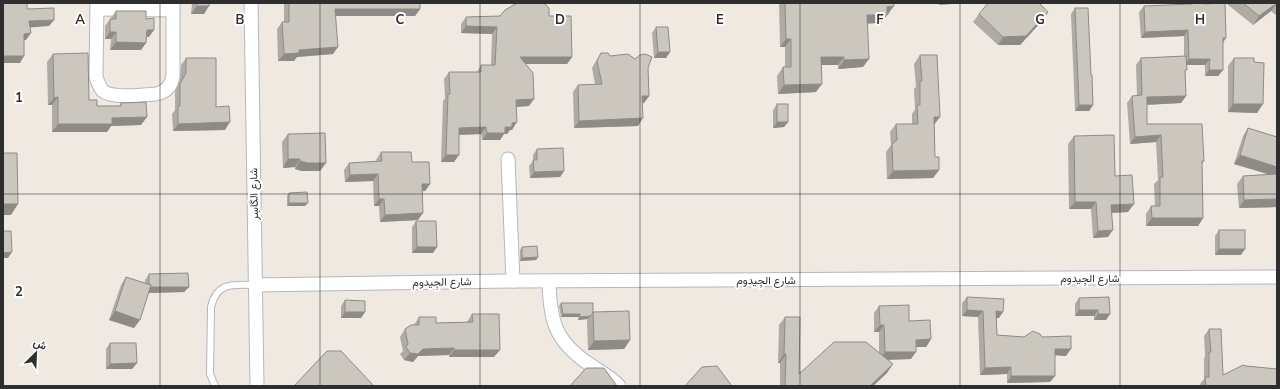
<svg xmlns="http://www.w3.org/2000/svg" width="1280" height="389" font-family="'Nunito Sans',Vazirmatn,sans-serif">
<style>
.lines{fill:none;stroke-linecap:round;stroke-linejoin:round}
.lane-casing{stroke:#b4b7c1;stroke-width:8}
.street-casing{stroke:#b4b7c1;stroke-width:15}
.lane{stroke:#fff;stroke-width:6}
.street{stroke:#fff;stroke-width:13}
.wall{fill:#afaba4}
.shaded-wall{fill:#8e8b86}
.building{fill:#cbc7bf;stroke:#8e8b86}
.grid{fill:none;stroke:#2e2e2e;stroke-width:1;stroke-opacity:0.55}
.labels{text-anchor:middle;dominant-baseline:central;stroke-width:4;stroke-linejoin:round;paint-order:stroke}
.street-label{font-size:11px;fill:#2e2e2e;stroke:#fff}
.grid-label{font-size:13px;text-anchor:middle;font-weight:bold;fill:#2e2e2e;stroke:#fff;stroke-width:4;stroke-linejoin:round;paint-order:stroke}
</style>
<rect width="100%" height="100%" fill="#efe9e1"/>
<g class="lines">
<g class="lane-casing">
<path id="lane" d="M 215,386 L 210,374 L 211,307 C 217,281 234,285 255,285"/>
</g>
<g class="street-casing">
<g id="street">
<path d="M 97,3 L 96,77 C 98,82 99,87 103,91 C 113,99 143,95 156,94 C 166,92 172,86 173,75 L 173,3"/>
<path d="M 251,3 L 257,386"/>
<path d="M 97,9 L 173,10"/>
<path d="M 508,159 L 513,281"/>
<path d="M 549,282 C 550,321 555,341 589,364 C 599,371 611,377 619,386"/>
<path d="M 255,285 L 513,281 L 1277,277"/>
</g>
</g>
<use href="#lane" class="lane"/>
<use href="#street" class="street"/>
</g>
<g class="wall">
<path d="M 181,3 L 213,3 L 213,4 L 210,4 L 204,14 L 191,14 L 192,4 L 181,4 Z"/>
<path d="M 284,3 L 420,3 L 420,9 L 415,16 L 335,16 L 333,54 L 297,57 L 294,61 L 278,61 L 277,29 L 282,22 L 284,22 Z"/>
<path d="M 779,3 L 894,3 L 888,15 L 887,15 L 881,23 L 867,23 L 863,67 L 838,69 L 838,65 L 821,65 L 816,92 L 778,94 L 777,76 L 783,67 L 785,67 L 785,47 L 780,47 Z"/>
<path d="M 1188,3 L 1204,3 L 1223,43 L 1223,70 L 1218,76 L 1205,76 L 1205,65 L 1187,65 L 1185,73 L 1186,96 L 1181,103 L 1147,105 L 1147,124 L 1204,161 L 1202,164 L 1203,218 L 1198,226 L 1146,226 L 1146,214 L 1151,206 L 1155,206 L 1154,184 L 1158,180 L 1156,142 L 1130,144 L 1127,103 L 1132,96 L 1137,96 L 1136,65 L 1141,58 L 1184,56 L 1184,36 L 1141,38 L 1139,12 L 1144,6 L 1188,5 Z"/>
<path d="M 1228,3 L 1277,3 L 1277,16 L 1271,11 L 1253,25 L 1227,4 Z"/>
<path d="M 1075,8 L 1093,105 L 1089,111 L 1075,111 L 1071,14 Z"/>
<path d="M 116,11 L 146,19 L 149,37 L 146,37 L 141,50 L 110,50 L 111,39 L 105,39 L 105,26 Z"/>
<path d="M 1048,12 L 1042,21 L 1020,45 L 998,45 L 973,22 L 979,14 Z"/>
<path d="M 549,16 L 572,57 L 567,64 L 526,64 L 529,106 L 516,107 L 512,130 L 510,130 L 507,134 L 504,134 L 500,140 L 482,140 L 481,134 L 459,135 L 454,162 L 441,162 L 443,101 L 445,98 L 444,79 L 449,72 L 477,72 L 481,65 L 491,65 L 492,34 L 461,33 L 461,24 L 466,17 Z"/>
<path d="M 656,27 L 670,52 L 666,58 L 654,58 L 652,33 Z"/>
<path d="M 601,53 L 610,56 L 635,59 L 648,68 L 649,96 L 644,103 L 642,103 L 638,126 L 574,128 L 573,92 L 578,85 L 595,84 L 592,68 L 596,61 Z"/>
<path d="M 53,54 L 89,100 L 97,106 L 119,106 L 121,103 L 141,125 L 111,126 L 107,132 L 52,132 L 52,105 L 48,105 L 47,62 Z"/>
<path d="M 920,55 L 934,125 L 935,157 L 939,170 L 933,178 L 887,179 L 886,152 L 891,145 L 890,132 L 896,124 L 912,124 L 912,114 L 915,109 L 914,89 L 916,87 L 914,64 Z"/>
<path d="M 186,58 L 216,107 L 225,130 L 173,131 L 172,114 L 175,110 L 175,92 L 180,80 L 181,65 Z"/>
<path d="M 1234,58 L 1254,62 L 1257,113 L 1228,112 L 1228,66 Z"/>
<path d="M 777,104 L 788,122 L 784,127 L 773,128 L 773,110 Z"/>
<path d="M 1248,128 L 1277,137 L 1277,207 L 1239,208 L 1237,184 L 1243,176 L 1270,174 L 1234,164 L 1243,136 Z"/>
<path d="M 288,134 L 326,163 L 320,171 L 302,171 L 295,169 L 295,167 L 283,168 L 282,142 Z"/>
<path d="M 1074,136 L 1115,176 L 1128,212 L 1112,213 L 1108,237 L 1093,238 L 1091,209 L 1069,209 L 1068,144 Z"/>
<path d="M 537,149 L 564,171 L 560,177 L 530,178 L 529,166 L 533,161 L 533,155 Z"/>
<path d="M 381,152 L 412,162 L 430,184 L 425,191 L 422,191 L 418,220 L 380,222 L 379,206 L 374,206 L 373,181 L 345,182 L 344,170 L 349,163 L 377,162 L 376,160 Z"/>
<path d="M 289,193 L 305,206 L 287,206 L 287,196 Z"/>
<path d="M 416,221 L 433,253 L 412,253 L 412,227 Z"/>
<path d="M 1219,230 L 1241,255 L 1215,255 L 1215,236 Z"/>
<path d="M 522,247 L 538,257 L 536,260 L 520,261 L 520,250 Z"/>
<path d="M 149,274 L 189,287 L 184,292 L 149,293 L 134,328 L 109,320 L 121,285 L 126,277 L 145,283 L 145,280 Z"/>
<path d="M 967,297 L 999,318 L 996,318 L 997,335 L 1024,337 L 1042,337 L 1066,356 L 1055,355 L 1055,376 L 1050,382 L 1007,383 L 1007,374 L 980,375 L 978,317 L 962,316 L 962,303 Z"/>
<path d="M 1079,298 L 1110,314 L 1106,320 L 1094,320 L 1094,316 L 1075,316 L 1075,304 Z"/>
<path d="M 345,300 L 365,312 L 361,318 L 341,318 L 341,306 Z"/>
<path d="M 561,303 L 593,312 L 630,340 L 624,349 L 588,350 L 587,320 L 588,319 L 578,320 L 578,317 L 561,317 L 559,306 Z"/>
<path d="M 879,306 L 909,321 L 931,339 L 926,347 L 916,347 L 911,359 L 887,360 L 887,373 L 873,386 L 780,386 L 780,363 L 778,363 L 779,325 L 785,317 L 799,374 L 879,353 L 879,332 L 874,332 L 874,313 Z"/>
<path d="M 472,314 L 494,357 L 449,357 L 449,355 L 418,356 L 413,362 L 404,360 L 400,354 L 403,351 L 400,337 L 405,329 L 414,325 L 419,317 L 436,323 L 467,322 Z"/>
<path d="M 1209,329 L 1223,375 L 1246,366 L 1276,369 L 1277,367 L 1277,386 L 1200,386 L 1200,384 L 1204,379 L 1204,359 L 1205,356 L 1204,336 Z"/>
<path d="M 110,343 L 137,363 L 132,369 L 106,369 L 106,349 Z"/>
</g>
<g class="shaded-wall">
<path d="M 47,3 L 83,3 L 82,4 L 46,4 Z"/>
<path d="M 182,3 L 192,3 L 192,4 L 181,4 Z"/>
<path d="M 940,3 L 952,3 L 952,4 L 939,5 Z"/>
<path d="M 1277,3 L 1271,11 L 1253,25 L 1259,16 Z"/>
<path d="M 197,6 L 209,6 L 204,14 L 191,14 Z"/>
<path d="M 894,6 L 881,23 L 861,24 L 867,15 L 887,7 Z"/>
<path d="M 335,9 L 420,9 L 415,16 L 329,16 Z"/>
<path d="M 1048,12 L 1042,21 L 1020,45 L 998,45 L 1003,37 Z"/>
<path d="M 54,20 L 49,26 L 24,28 L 29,21 Z"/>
<path d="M 466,26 L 497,27 L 492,34 L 461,33 Z"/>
<path d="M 147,30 L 154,30 L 149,37 L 141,37 Z"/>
<path d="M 1188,30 L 1184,36 L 1141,38 L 1145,32 Z"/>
<path d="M 110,32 L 116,32 L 111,39 L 105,39 Z"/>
<path d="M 31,33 L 26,40 L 19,40 L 24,34 Z"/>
<path d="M 1223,38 L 1226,38 L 1222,44 Z"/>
<path d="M 786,39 L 791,39 L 785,47 L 780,47 Z"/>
<path d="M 116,42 L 146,43 L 141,50 L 110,50 Z"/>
<path d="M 338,47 L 333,54 L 297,57 L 294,61 L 278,61 L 284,54 L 299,50 Z"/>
<path d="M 658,52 L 670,52 L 666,58 L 654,58 Z"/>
<path d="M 3,56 L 24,56 L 20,63 L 3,63 Z"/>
<path d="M 520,57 L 572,57 L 567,64 L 515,64 Z"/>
<path d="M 821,57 L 844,57 L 838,65 L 815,65 Z"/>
<path d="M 869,59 L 863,67 L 838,69 L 844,60 Z"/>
<path d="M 1189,59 L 1210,59 L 1205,65 L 1185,65 Z"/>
<path d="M 1209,70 L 1223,70 L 1218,76 L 1205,76 Z"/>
<path d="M 822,84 L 816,92 L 778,94 L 784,85 Z"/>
<path d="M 642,96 L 649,96 L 644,103 L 637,104 Z"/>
<path d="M 1186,96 L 1181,103 L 1141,105 L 1147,97 Z"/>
<path d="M 58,97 L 52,105 L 48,105 L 54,98 Z"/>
<path d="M 534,99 L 529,106 L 511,107 L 516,100 Z"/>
<path d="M 1233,104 L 1263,104 L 1257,113 L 1228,112 Z"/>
<path d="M 1079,105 L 1093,105 L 1089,111 L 1075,111 Z"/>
<path d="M 147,117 L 141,125 L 111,126 L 107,132 L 52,132 L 58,124 L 112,118 Z"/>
<path d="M 934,117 L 940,117 L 934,125 Z"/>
<path d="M 643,118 L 638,126 L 574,128 L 579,121 Z"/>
<path d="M 230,122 L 225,130 L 173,131 L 178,124 Z"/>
<path d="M 517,122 L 512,130 L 510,130 L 507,134 L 504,134 L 500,140 L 482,140 L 487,133 L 505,127 L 512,123 Z"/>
<path d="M 777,122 L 788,122 L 784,127 L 773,128 Z"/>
<path d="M 486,127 L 481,134 L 454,135 L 459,128 Z"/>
<path d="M 1161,135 L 1156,142 L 1130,144 L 1135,137 Z"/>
<path d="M 446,155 L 459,155 L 454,162 L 441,162 Z"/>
<path d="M 1240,155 L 1277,167 L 1277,177 L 1234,164 Z"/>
<path d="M 288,159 L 300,159 L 295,167 L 283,168 Z"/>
<path d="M 300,161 L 326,163 L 320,171 L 302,171 L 295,169 Z"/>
<path d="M 939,170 L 933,178 L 887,179 L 893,171 Z"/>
<path d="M 564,171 L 560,177 L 530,178 L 534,172 Z"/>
<path d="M 378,174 L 373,181 L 345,182 L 350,175 Z"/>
<path d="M 422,184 L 430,184 L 425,191 L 417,191 Z"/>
<path d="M 379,199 L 384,199 L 379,206 L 374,206 Z"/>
<path d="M 1277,199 L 1277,207 L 1239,208 L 1244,200 Z"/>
<path d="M 1075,202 L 1096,202 L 1091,209 L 1069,209 Z"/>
<path d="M 289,203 L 308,203 L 305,206 L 287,206 Z"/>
<path d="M 3,204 L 18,204 L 11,215 L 3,215 Z"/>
<path d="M 1134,204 L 1128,212 L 1106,213 L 1111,205 Z"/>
<path d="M 423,213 L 418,220 L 380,222 L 385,215 Z"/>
<path d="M 1152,218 L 1203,218 L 1198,226 L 1146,226 Z"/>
<path d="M 1113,230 L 1108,237 L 1093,238 L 1098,231 Z"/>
<path d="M 417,247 L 437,247 L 433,253 L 412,253 Z"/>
<path d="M 1219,249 L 1245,249 L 1241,255 L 1215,255 Z"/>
<path d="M 12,252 L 8,258 L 3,258 L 3,253 Z"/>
<path d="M 538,257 L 536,260 L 520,261 L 522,258 Z"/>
<path d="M 149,287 L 189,287 L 184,292 L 145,293 Z"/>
<path d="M 967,310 L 983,311 L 978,317 L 962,316 Z"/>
<path d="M 1079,310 L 1098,310 L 1094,316 L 1075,316 Z"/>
<path d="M 115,311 L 140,320 L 134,328 L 109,320 Z"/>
<path d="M 996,311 L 1003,312 L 999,318 L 991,318 Z"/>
<path d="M 345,312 L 365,312 L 361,318 L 341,318 Z"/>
<path d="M 563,314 L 580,314 L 578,317 L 561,317 Z"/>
<path d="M 1098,314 L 1110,314 L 1106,320 L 1094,320 Z"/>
<path d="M 590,316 L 588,319 L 578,320 L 580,317 Z"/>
<path d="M 880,325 L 884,325 L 879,332 L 874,332 Z"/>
<path d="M 931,339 L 926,347 L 911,347 L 916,340 Z"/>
<path d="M 630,340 L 624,349 L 588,350 L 594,341 Z"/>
<path d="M 454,348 L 449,355 L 418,356 L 413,362 L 404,360 L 410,353 L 423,349 Z"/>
<path d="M 1055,349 L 1071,349 L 1066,356 L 1051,355 Z"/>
<path d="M 454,350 L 500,350 L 494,357 L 449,357 Z"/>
<path d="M 885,352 L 916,352 L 911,359 L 879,360 Z"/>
<path d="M 784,354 L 786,354 L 780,363 L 778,363 Z"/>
<path d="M 137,363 L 132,369 L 106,369 L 110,364 Z"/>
<path d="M 893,364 L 887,373 L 873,386 L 870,386 Z"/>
<path d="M 1011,367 L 1007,374 L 980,375 L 985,368 Z"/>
<path d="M 1011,376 L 1055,376 L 1050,382 L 1007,383 Z"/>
</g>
<g class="building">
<path d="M 3,3 L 27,3 L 27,9 L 54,8 L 54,20 L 29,21 L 31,33 L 24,34 L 24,56 L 3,56 Z"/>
<path d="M 197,3 L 210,3 L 209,6 L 197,6 Z"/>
<path d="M 289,3 L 420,3 L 420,9 L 335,9 L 338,47 L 299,50 L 299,53 L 284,54 L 282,22 L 289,22 Z"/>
<path d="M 517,3 L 540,3 L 545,4 L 549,8 L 549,16 L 571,16 L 572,57 L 520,57 L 533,73 L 534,99 L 516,100 L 517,122 L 512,123 L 512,127 L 505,127 L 505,133 L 487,133 L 486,127 L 459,128 L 459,155 L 446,155 L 448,94 L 450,94 L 449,72 L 481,72 L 481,65 L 495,65 L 497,27 L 466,26 L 466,17 L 500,16 L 505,10 Z"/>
<path d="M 785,3 L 894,3 L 894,6 L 887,7 L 887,15 L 867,15 L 869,59 L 844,60 L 844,57 L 821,57 L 822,84 L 784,85 L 783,67 L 791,67 L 791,39 L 786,39 Z"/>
<path d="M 988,3 L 1039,3 L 1048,12 L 1026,36 L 1003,37 L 979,14 Z"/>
<path d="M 1192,3 L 1204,3 L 1204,4 L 1225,3 L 1226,38 L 1223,38 L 1223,70 L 1209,70 L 1210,59 L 1189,59 L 1188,30 L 1145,32 L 1144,6 L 1192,4 Z"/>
<path d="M 1243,3 L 1277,3 L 1259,16 Z"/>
<path d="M 1075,8 L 1088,8 L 1091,75 L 1092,75 L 1093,105 L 1079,105 Z"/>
<path d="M 116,11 L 146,11 L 146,19 L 154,18 L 154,30 L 147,30 L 146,43 L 116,42 L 116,32 L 110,32 L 110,19 L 116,19 Z"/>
<path d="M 656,27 L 668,27 L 670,52 L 658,52 Z"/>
<path d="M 88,53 L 89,100 L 97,100 L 97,106 L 121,106 L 121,103 L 146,102 L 147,117 L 112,118 L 112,124 L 58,124 L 58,97 L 54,98 L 53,54 Z"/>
<path d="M 601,53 L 608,53 L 610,56 L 628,54 L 635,59 L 640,55 L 645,54 L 652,57 L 648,68 L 649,96 L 642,96 L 643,118 L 579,121 L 578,85 L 602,84 L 597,61 Z"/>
<path d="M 920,55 L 937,55 L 940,117 L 934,117 L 935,157 L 939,157 L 939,170 L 893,171 L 892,144 L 897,140 L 896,124 L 918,124 L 917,105 L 920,105 L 920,81 L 922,81 Z"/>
<path d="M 1186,56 L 1187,70 L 1185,70 L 1186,96 L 1147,97 L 1147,124 L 1202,124 L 1204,161 L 1202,161 L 1203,218 L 1152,218 L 1151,206 L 1160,206 L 1160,177 L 1163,177 L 1161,135 L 1135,137 L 1132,96 L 1142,95 L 1141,58 Z"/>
<path d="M 186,58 L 216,58 L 216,107 L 229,106 L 230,122 L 178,124 L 178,106 L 180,106 L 180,84 L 186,73 Z"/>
<path d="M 1234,58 L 1254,58 L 1254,62 L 1264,63 L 1263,104 L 1233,104 Z"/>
<rect x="777" y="104" width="11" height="18"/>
<path d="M 1248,128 L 1277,137 L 1277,167 L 1240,155 Z"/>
<path d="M 325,133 L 326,163 L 308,163 L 300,161 L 300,159 L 288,159 L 288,134 Z"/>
<path d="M 1114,135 L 1115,176 L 1132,175 L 1134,204 L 1111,205 L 1113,230 L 1098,231 L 1096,202 L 1075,202 L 1074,136 Z"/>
<path d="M 563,148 L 564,171 L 534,172 L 533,160 L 537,160 L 537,149 Z"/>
<path d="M 381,152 L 411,152 L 412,162 L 429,162 L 430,184 L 422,184 L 423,213 L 385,215 L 384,199 L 379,199 L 378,174 L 350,175 L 349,163 L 382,161 Z"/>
<path d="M 3,153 L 17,153 L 18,204 L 3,204 Z"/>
<path d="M 1277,174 L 1277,199 L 1244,200 L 1243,176 Z"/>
<path d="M 307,192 L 308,203 L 289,203 L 289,193 Z"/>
<path d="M 416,221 L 436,221 L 437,247 L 417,247 Z"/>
<rect x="1219" y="230" width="26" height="19"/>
<path d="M 3,231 L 11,231 L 12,252 L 3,253 Z"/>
<path d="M 537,246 L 538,257 L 522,258 L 522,247 Z"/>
<path d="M 188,273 L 189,287 L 150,287 L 151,285 L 149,284 L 149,274 Z"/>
<path d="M 126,277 L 151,285 L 140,320 L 115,311 Z"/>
<path d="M 967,297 L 1004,299 L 1003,312 L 996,311 L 997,335 L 1024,337 L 1033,331 L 1040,334 L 1042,337 L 1071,336 L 1071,349 L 1055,349 L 1055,376 L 1011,376 L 1011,367 L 985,368 L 983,311 L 967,310 Z"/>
<path d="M 1109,297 L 1110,314 L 1098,314 L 1098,310 L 1079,310 L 1079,298 Z"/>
<path d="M 345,300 L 365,301 L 365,312 L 345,312 Z"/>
<path d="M 561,303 L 593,303 L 593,313 L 590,316 L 580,317 L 580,314 L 563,314 Z"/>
<path d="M 909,305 L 909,321 L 930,320 L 931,339 L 916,340 L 916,352 L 885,352 L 884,325 L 880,325 L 879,306 Z"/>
<path d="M 629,311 L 630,340 L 594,341 L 593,312 Z"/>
<path d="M 472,314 L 499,314 L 500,350 L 454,350 L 454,348 L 423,349 L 418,354 L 410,353 L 406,347 L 408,344 L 405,329 L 411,325 L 419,325 L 419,317 L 436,317 L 436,323 L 473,322 Z"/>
<path d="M 785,317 L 800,317 L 799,374 L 834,342 L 866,342 L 893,364 L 870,386 L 785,386 L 786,354 L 784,354 Z"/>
<path d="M 1209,329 L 1221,329 L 1223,375 L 1243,365 L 1246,366 L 1277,369 L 1277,386 L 1206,386 L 1205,377 L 1209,377 L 1209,352 L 1211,352 Z"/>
<path d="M 110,343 L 136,343 L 137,363 L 110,364 Z"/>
<path d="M 327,351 L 341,351 L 374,386 L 294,386 Z"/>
<path d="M 717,366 L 732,386 L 685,386 L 702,367 Z"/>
<path d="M 586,368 L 604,368 L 617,386 L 570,386 Z"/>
</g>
<path class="grid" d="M 160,3 L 160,386M 320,3 L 320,386M 480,3 L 480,386M 640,3 L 640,386M 800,3 L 800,386M 960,3 L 960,386M 1120,3 L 1120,386M 3,194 L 1277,194"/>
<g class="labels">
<g class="street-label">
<text transform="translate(254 194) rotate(-91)">شارع الكَاسِر</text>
<text x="1090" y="278">شارع الجِيدوم</text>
<text x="766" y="280">شارع الجِيدوم</text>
<text transform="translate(442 282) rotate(-1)">شارع الجِيدوم</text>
</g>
</g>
<g class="grid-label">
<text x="80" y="24">A</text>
<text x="240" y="24">B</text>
<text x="400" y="24">C</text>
<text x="560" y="24">D</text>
<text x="720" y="24">E</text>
<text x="880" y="24">F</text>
<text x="1040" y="24">G</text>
<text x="1200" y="24">H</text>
<text x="19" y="102">1</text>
<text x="19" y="296">2</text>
</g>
<rect width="1280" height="389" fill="none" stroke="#2e2e2e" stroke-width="8"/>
<g transform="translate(36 353) rotate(24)" stroke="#ffffff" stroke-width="3" paint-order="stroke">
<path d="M0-3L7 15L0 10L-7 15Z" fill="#2e2e2e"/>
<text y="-6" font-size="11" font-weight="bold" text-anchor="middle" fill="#2e2e2e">ش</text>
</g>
</svg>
